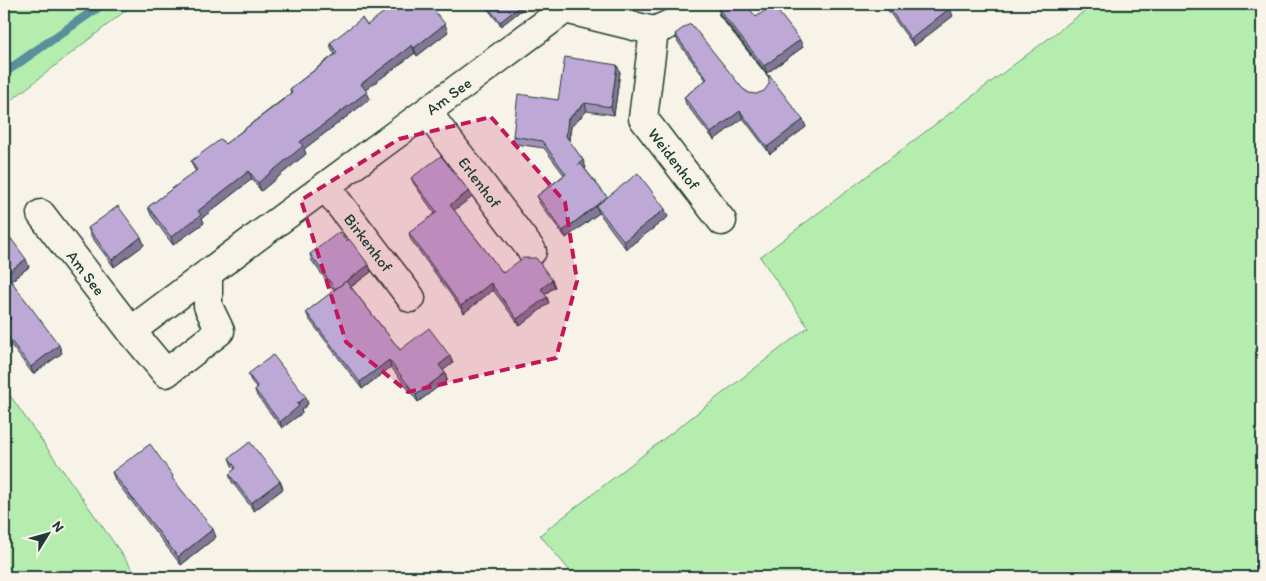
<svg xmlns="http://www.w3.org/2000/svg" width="1266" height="581" font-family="Itim,sans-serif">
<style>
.green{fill:#b5edaf;stroke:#6a9572}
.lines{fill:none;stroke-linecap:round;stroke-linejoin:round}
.stream{stroke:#598f9b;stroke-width:9}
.minor-casing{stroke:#1f3d34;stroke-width:31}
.minor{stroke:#f7f3e8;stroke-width:28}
.wall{fill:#a390b8;stroke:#1f3d34}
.shaded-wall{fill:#847696;stroke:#1f3d34}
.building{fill:#bda8d6;stroke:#1f3d34}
.marked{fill:#c2185b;fill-opacity:0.2;stroke:#c2185b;stroke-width:4;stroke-dasharray:10 6;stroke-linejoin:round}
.labels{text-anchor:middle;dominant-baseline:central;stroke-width:4.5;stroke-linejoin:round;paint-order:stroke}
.street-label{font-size:16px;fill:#1f3d34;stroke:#f7f3e8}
</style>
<rect width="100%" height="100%" fill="#f7f3e8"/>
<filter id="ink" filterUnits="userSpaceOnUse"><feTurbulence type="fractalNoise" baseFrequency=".02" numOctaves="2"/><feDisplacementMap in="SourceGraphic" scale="10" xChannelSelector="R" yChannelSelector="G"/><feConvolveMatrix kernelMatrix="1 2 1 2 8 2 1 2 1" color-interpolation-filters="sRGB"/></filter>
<g filter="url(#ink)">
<g class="green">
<path d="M 4,4 L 134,4 L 4,106 Z"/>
<path d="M 1094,4 L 1262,4 L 1262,577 L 575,577 L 540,535 L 808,327 L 760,257 Z"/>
<path d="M 4,387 L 138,577 L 4,577 Z"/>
</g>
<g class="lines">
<path class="stream" d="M 4,73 L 103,4"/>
<g class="minor-casing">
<g id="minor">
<path d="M 698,12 L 757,86"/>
<path id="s1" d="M 654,31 L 643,118 L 722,221"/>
<path id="s2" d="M 427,112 L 532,251"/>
<path id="s3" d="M 326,187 L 411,298"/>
<path id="s4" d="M 41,214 L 131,331"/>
<path id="s5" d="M 208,273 L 208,306 L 220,331 L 166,373 L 131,331 C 275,222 421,117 565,9 L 654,31 L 698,12 L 708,4"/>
</g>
</g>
<use href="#minor" class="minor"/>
</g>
<g class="wall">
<path d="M 485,4 L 523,4 L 524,8 L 501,26 L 487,8 Z"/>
<path d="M 886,4 L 953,16 L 914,46 L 889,12 Z"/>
<path d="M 717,7 L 756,17 L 803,47 L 767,73 L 720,14 Z"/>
<path d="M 367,25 L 448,32 L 417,56 L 415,53 L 365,90 L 370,99 L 304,149 L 306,154 L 261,191 L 252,179 L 202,218 L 204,223 L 173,245 L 151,215 L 148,207 L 196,171 L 194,169 L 191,161 L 225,144 L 291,93 L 290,89 L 335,54 L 332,51 L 330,43 Z"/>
<path d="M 675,34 L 743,89 L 749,93 L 803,120 L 806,127 L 770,154 L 743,118 L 714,140 L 686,104 L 684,97 L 706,80 L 678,42 Z"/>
<path d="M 620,72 L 614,115 L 587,111 L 571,127 L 569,141 L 583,160 L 586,168 L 585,169 L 607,197 L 668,217 L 626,249 L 599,213 L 566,238 L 540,204 L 537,196 L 564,175 L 544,148 L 515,144 L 513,136 L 558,100 Z"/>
<path d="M 411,178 L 469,191 L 472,197 L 454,210 L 503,273 L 552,280 L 555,287 L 545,294 L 549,303 L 520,326 L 493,290 L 464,313 L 411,240 L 409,233 L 435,214 L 414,184 Z"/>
<path d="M 88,228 L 141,237 L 144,245 L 114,267 L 91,236 Z"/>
<path d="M 4,229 L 29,267 L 11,281 L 62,353 L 33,374 L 4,336 L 4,324 L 9,320 L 4,314 Z"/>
<path d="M 346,241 L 369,265 L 371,272 L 351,287 L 400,350 L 453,363 L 443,370 L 445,373 L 447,380 L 418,402 L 391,367 L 362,389 L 309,319 L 306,312 L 334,291 L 312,261 L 310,254 Z"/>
<path d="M 248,374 L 308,404 L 301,410 L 302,413 L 282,428 L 257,396 L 255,390 L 257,388 L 251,381 Z"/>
<path d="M 229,458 L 280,481 L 283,489 L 254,511 L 232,482 L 229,474 L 235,469 L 232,466 Z"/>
<path d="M 112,472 L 176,483 L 216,537 L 181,565 L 115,480 Z"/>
</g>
<g class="shaded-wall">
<path d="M 523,4 L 524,8 L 501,26 L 500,22 Z"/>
<path d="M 950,8 L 953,16 L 914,46 L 911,39 Z"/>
<path d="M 445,24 L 448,32 L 417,56 L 414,48 Z"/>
<path d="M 800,40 L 803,47 L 767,73 L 764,66 Z"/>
<path d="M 412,45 L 415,53 L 364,91 L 361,84 Z"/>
<path d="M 617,65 L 620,72 L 614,115 L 611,107 Z"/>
<path d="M 367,92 L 370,99 L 304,149 L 306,154 L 261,191 L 258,183 L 300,142 Z"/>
<path d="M 585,103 L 587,111 L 571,127 L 568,144 L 566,136 L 568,119 Z"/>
<path d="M 740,111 L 743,118 L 714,140 L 711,133 Z"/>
<path d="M 803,120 L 806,127 L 770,154 L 767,147 Z"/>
<path d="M 583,160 L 586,168 L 581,172 L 578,165 Z"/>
<path d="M 249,171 L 252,179 L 202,218 L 204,223 L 173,245 L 171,237 L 198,211 Z"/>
<path d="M 469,191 L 472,197 L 452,212 L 450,205 Z"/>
<path d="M 596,206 L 599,213 L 566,238 L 563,231 Z"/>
<path d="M 665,209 L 668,217 L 626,249 L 624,241 Z"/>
<path d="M 141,237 L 144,245 L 114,267 L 112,260 Z"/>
<path d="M 26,259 L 29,267 L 9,282 L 6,274 Z"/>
<path d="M 369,265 L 371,272 L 338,296 L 335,289 Z"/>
<path d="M 552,280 L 555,287 L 543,295 L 541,289 Z"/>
<path d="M 491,283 L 493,290 L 464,313 L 461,306 Z"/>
<path d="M 547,297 L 549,303 L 520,326 L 517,319 Z"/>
<path d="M 59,345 L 62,353 L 33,374 L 31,367 Z"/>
<path d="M 450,356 L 453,363 L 441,372 L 439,365 Z"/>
<path d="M 389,360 L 391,367 L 362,389 L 360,382 Z"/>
<path d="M 445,373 L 447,380 L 418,402 L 416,395 Z"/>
<path d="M 306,397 L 308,404 L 301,410 L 302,413 L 282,428 L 280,422 L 297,404 Z"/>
<path d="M 280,481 L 283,489 L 254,511 L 251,503 Z"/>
<path d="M 213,529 L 216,537 L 181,565 L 178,557 Z"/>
</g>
<g class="building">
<path d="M 395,4 L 429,4 L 445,24 L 414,48 L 412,45 L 361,84 L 367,92 L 300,142 L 303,146 L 258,183 L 249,171 L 198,211 L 201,215 L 171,237 L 148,207 L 197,170 L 191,161 L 221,139 L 225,144 L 292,93 L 290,89 L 337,53 L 330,43 L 362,18 L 367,25 Z"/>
<path d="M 485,4 L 523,4 L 500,22 Z"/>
<path d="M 719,4 L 746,4 L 756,17 L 773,5 L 800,40 L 764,66 L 717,7 Z"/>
<path d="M 886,4 L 947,4 L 950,8 L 911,39 Z"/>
<path d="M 691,24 L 743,89 L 749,93 L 756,94 L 764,91 L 769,84 L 769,75 L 803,120 L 767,147 L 740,111 L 711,133 L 684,97 L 707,79 L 675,34 L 686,26 Z"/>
<path d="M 565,57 L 617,65 L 611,107 L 585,103 L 568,119 L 566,136 L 583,160 L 578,165 L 580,163 L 607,197 L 563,231 L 537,196 L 566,174 L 542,141 L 513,136 L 518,94 L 558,100 Z"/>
<path d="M 441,156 L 469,191 L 450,205 L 503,273 L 523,258 L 536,258 L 552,280 L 541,289 L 547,297 L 517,319 L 491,283 L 461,306 L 409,233 L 437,212 L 411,178 Z"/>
<path d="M 638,173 L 665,209 L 624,241 L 596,206 Z"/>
<path d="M 118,206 L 141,237 L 112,260 L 88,228 Z"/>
<path d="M 4,229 L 26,259 L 6,274 L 59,345 L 31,367 L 4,332 L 4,324 L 11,319 L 4,310 Z"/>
<path d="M 339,232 L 346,241 L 349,239 L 369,265 L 335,289 L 310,254 Z"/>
<path d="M 346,281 L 400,350 L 429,328 L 450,356 L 439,365 L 445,373 L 416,395 L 389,360 L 360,382 L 306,312 Z"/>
<path d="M 273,355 L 306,397 L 297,404 L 299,406 L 280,422 L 255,390 L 258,387 L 248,374 Z"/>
<path d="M 250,442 L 280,481 L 251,503 L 229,474 L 236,468 L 229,458 Z"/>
<path d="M 150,444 L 173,476 L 172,478 L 213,529 L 178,557 L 112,472 Z"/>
</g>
</g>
<path class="marked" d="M 491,117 L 565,202 L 577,281 L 556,358 L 408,392 L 346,342 L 301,200 L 399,139 Z"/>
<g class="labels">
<g class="street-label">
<text stroke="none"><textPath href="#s5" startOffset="579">Am See</textPath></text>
<text stroke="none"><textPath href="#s1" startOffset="139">Weidenhof</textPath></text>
<text stroke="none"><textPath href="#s2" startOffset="88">Erlenhof</textPath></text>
<text stroke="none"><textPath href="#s3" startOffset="70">Birkenhof</textPath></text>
<text stroke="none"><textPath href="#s4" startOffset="74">Am See</textPath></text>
</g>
</g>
<rect width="1266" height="581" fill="none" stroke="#f7f3e8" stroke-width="20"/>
<rect x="10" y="10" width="1246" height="561" fill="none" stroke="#1f3d34" stroke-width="2" filter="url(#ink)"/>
<g transform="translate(48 534) rotate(53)" stroke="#f7f3e8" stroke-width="4" paint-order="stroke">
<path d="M0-4L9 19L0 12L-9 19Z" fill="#1f3d34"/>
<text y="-8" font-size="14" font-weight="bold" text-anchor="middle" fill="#1f3d34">N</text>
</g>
</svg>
